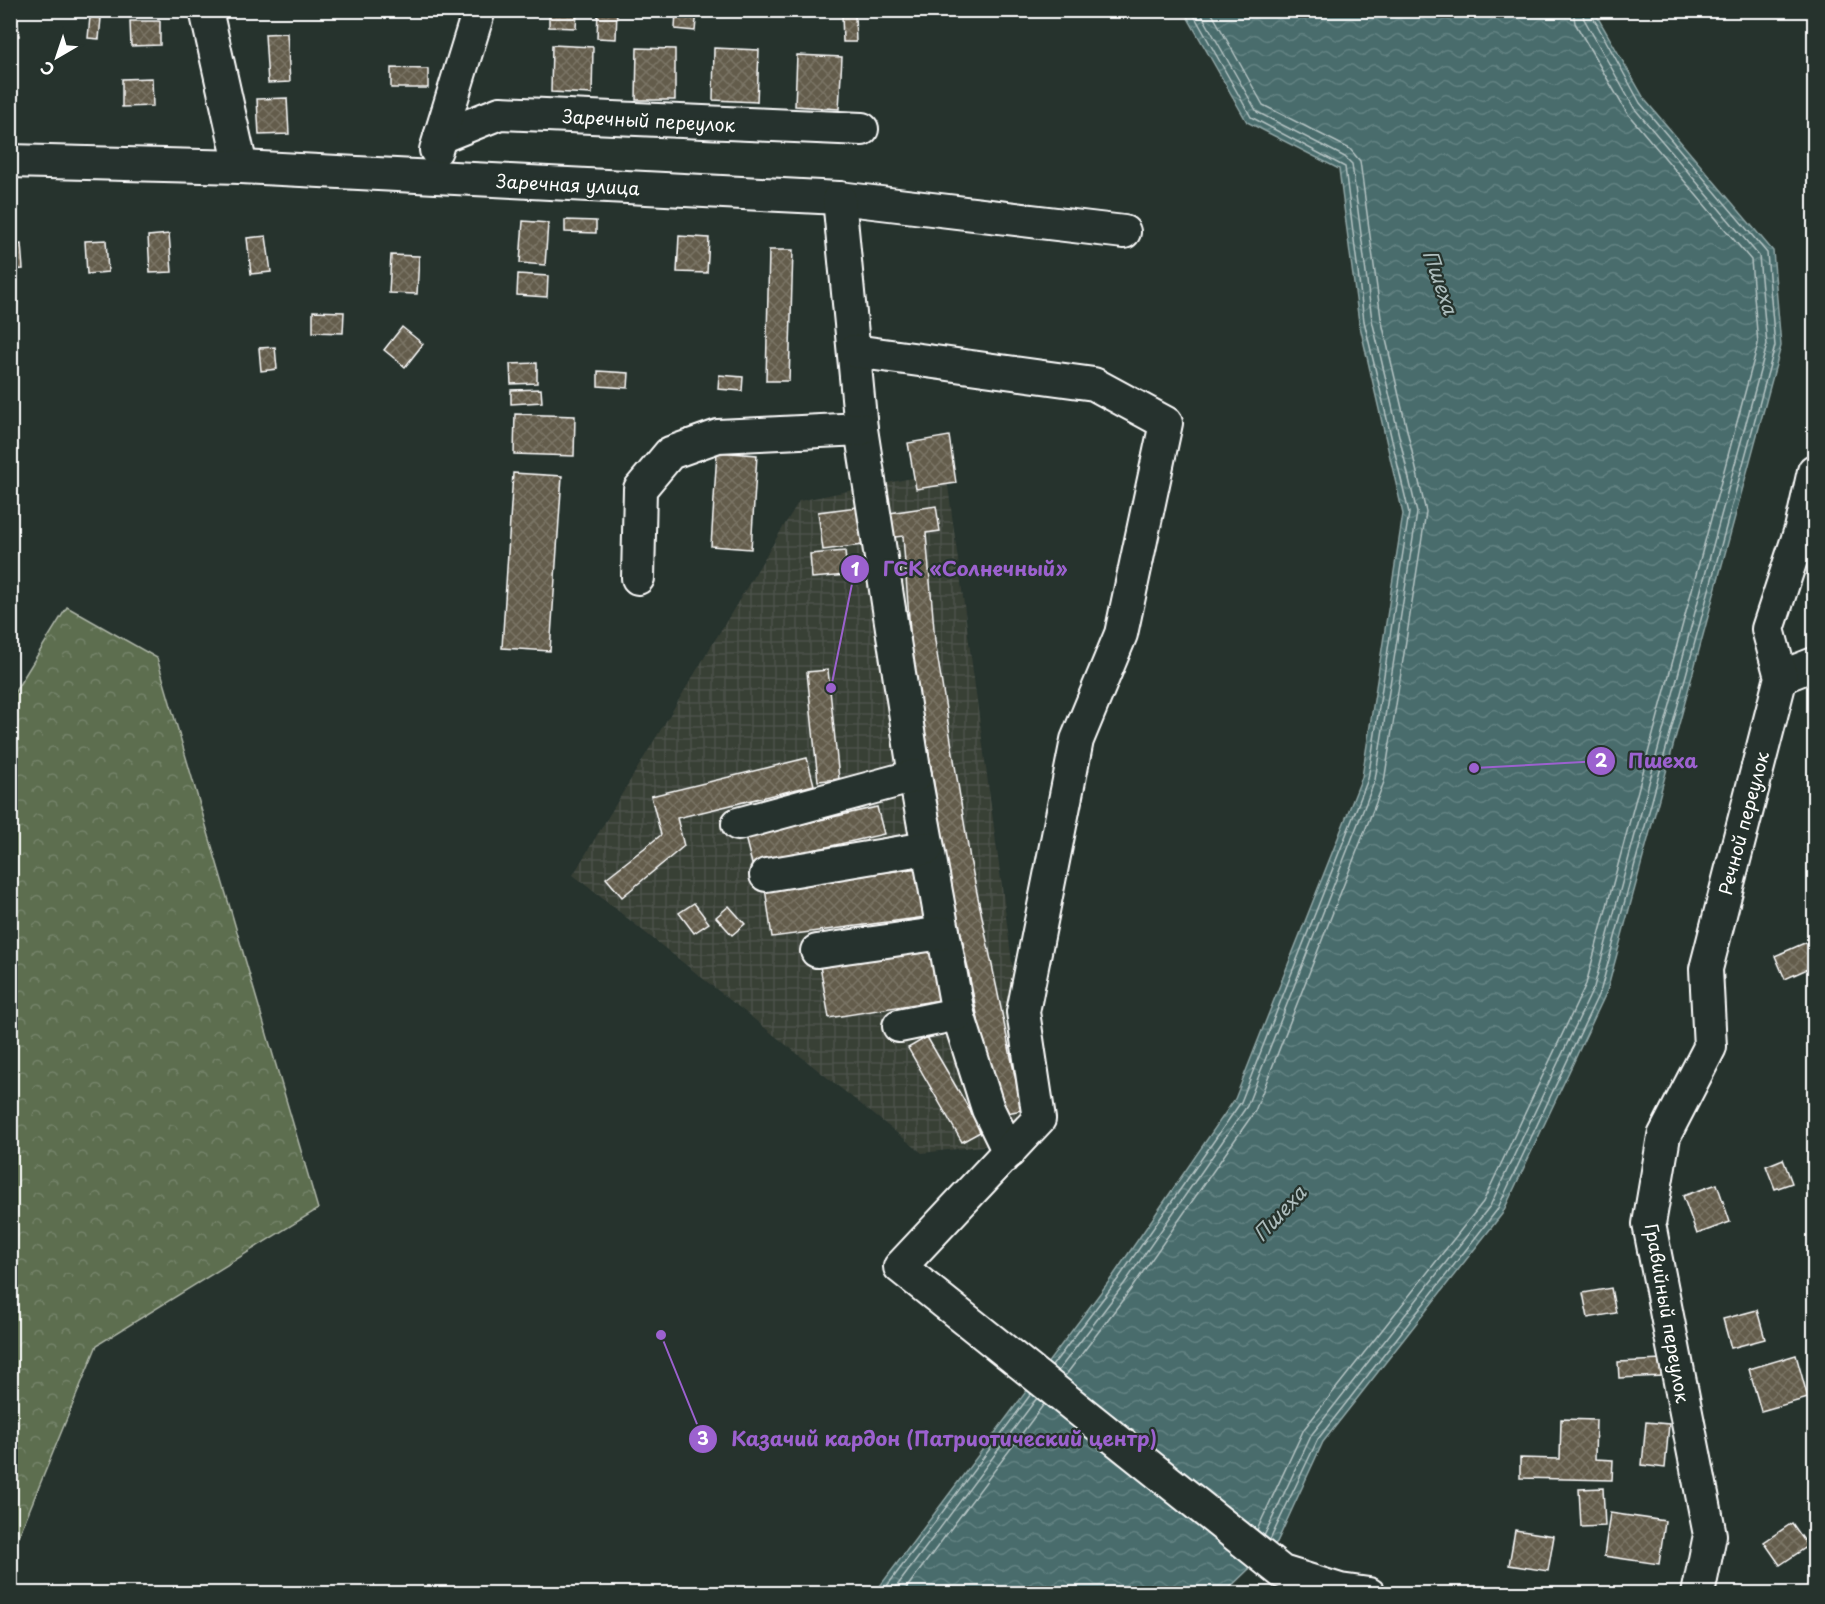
<svg xmlns="http://www.w3.org/2000/svg" width="1825" height="1604" font-family="'Playpen Sans',sans-serif">
<style>
.industrial{fill:url(#industrial-grid)}
.forest{fill:url(#forest-crowns);stroke:#aeb6a8;stroke-width:1.5}
.water{fill:url(#water-waves);stroke:#91a7a7;stroke-width:1.5}
.lines{fill:none;stroke-linecap:round;stroke-linejoin:round}
.shore{stroke:#b6c4c4;stroke-width:1.5}
.building{fill:url(#building-cross-hatch);stroke:#fff;stroke-width:1.5}
.minor-casing{stroke:#fff;stroke-width:36}
.minor{stroke:#26332d;stroke-width:32}
.labels{text-anchor:middle;dominant-baseline:central;stroke-width:4.5;stroke-linejoin:round;paint-order:stroke}
.street-label{font-size:18px;fill:#fff;stroke:#26332d}
.water-label{font-size:20px;font-style:italic;fill:#adbdbd;stroke:#26332d}
.leader{fill:none;stroke:#9c61cf;stroke-width:2}
.callout-dot{fill:#9c61cf;stroke:#26332d;stroke-width:2}
.mark-label{font-size:18px;text-anchor:middle;font-weight:bold;fill:#fff}
.callout-label{font-size:20px;text-anchor:middle;font-weight:bold;fill:#9c61cf;stroke:#26332d;stroke-width:4.5;stroke-linejoin:round;paint-order:stroke}
</style>
<defs>
<pattern id="industrial-grid" width="8" height="8" patternUnits="userSpaceOnUse" patternTransform="scale(1.5)"><rect width="8" height="8" fill="#383f36"/><path d="M0 4h8M4 0v8" fill="none" stroke="#4c524a"/></pattern>
<pattern id="forest-crowns" width="20" height="18" patternUnits="userSpaceOnUse" patternTransform="scale(1.5)"><rect width="20" height="18" fill="#5d6e50"/><path d="M2 6a3 3 0 1 1 6 0M12 15a3 3 0 1 1 6 0" fill="none" stroke="#75846a"/></pattern>
<pattern id="water-waves" width="16" height="10" patternUnits="userSpaceOnUse" patternTransform="scale(1.5)"><rect width="16" height="10" fill="#486c6c"/><path d="M0 5q4-4 8 0t8 0" fill="none" stroke="#638282"/></pattern>
<pattern id="building-cross-hatch" width="8" height="8" patternUnits="userSpaceOnUse" patternTransform="scale(1.5)"><rect width="8" height="8" fill="#635c4b"/><path d="M0 0l8 8M0 8l8-8" fill="none" stroke="#7a7466"/></pattern>
</defs>
<rect width="100%" height="100%" fill="#26332d"/>
<filter id="ink" filterUnits="userSpaceOnUse"><feTurbulence type="fractalNoise" baseFrequency=".0167" numOctaves="2"/><feDisplacementMap in="SourceGraphic" scale="12" xChannelSelector="R" yChannelSelector="G"/><feConvolveMatrix kernelMatrix="1 2 1 2 8 2 1 2 1" color-interpolation-filters="sRGB"/></filter>
<g filter="url(#ink)">
<path class="industrial" d="M 946,471 L 1036,1140 L 922,1153 L 573,875 L 799,501 Z"/>
<path class="forest" d="M 67,607 L 157,658 L 318,1209 L 97,1345 L 11,1555 L 11,698 Z"/>
<path class="water" d="M 1184,11 L 1594,11 L 1645,100 L 1773,251 L 1781,346 L 1607,991 L 1502,1214 L 1323,1442 L 1277,1542 L 1224,1593 L 874,1594 L 1113,1276 L 1235,1099 L 1362,777 L 1403,514 L 1359,322 L 1339,169 L 1247,122 Z"/>
<g class="lines">
<g class="shore">
<path d="M 1052,1366 L 1118,1279 L 1241,1102 L 1368,779 L 1409,513 L 1364,321 L 1345,167 L 1251,117 L 1191,10"/>
<path d="M 1058,1371 L 1124,1284 L 1247,1106 L 1375,780 L 1417,513 L 1372,320 L 1352,164 L 1345,157 L 1257,112 L 1199,10"/>
<path d="M 1065,1376 L 1131,1289 L 1255,1111 L 1384,782 L 1426,512 L 1381,318 L 1360,161 L 1350,149 L 1263,105 L 1210,10"/>
<path d="M 1257,1530 L 1304,1429 L 1483,1202 L 1586,984 L 1758,344 L 1751,260 L 1627,113 L 1575,23 L 1573,10"/>
<path d="M 1264,1536 L 1312,1434 L 1490,1206 L 1594,987 L 1767,345 L 1759,256 L 1634,108 L 1584,19 L 1582,10"/>
<path d="M 1270,1540 L 1318,1439 L 1497,1210 L 1601,989 L 1775,346 L 1767,253 L 1640,103 L 1589,10"/>
<path d="M 881,1594 L 1031,1394"/>
<path d="M 891,1594 L 1037,1398"/>
<path d="M 902,1594 L 1044,1404"/>
</g>
</g>
<g class="building">
<path d="M 10,10 L 16,10 L 19,36 L 10,37 Z"/>
<path d="M 598,10 L 617,10 L 616,39 L 597,38 Z"/>
<path d="M 676,10 L 697,10 L 695,31 L 675,29 Z"/>
<path d="M 549,11 L 577,12 L 576,28 L 549,27 Z"/>
<path d="M 842,15 L 855,15 L 856,42 L 843,42 Z"/>
<path d="M 90,17 L 101,18 L 99,39 L 88,38 Z"/>
<path d="M 130,21 L 160,21 L 160,45 L 131,46 Z"/>
<path d="M 287,33 L 290,82 L 268,83 L 265,34 Z"/>
<path d="M 552,45 L 593,47 L 592,94 L 551,92 Z"/>
<path d="M 637,48 L 675,49 L 675,100 L 636,100 Z"/>
<path d="M 714,48 L 759,50 L 757,102 L 713,100 Z"/>
<path d="M 797,55 L 842,57 L 839,109 L 795,106 Z"/>
<path d="M 391,68 L 428,69 L 428,88 L 391,88 Z"/>
<path d="M 152,78 L 153,106 L 122,107 L 122,79 Z"/>
<path d="M 287,98 L 289,134 L 259,135 L 257,99 Z"/>
<path d="M 565,220 L 596,221 L 596,233 L 565,232 Z"/>
<path d="M 523,221 L 548,223 L 545,265 L 520,263 Z"/>
<path d="M 169,234 L 172,272 L 150,273 L 148,236 Z"/>
<path d="M 266,236 L 271,272 L 251,274 L 247,238 Z"/>
<path d="M 679,236 L 709,238 L 707,273 L 677,272 Z"/>
<path d="M 106,240 L 108,272 L 87,274 L 85,241 Z"/>
<path d="M 21,244 L 23,269 L 10,270 L 10,245 Z"/>
<path d="M 769,250 L 793,250 L 789,381 L 766,381 Z"/>
<path d="M 391,255 L 419,256 L 417,294 L 389,293 Z"/>
<path d="M 518,274 L 548,276 L 547,297 L 517,295 Z"/>
<path d="M 313,311 L 344,312 L 343,333 L 313,332 Z"/>
<path d="M 402,327 L 423,344 L 405,367 L 384,350 Z"/>
<path d="M 275,347 L 277,369 L 261,371 L 259,348 Z"/>
<path d="M 537,363 L 537,383 L 511,384 L 510,364 Z"/>
<path d="M 598,371 L 629,373 L 628,388 L 598,386 Z"/>
<path d="M 719,375 L 743,377 L 742,391 L 718,389 Z"/>
<path d="M 541,389 L 542,402 L 511,404 L 511,390 Z"/>
<path d="M 515,414 L 575,416 L 574,456 L 514,454 Z"/>
<path d="M 949,436 L 956,483 L 916,489 L 908,443 Z"/>
<path d="M 717,452 L 757,455 L 751,549 L 711,546 Z"/>
<path d="M 513,473 L 562,476 L 550,651 L 502,648 Z"/>
<path d="M 936,506 L 940,531 L 926,533 L 935,641 L 970,859 L 1022,1110 L 997,1115 L 947,863 L 911,645 L 903,536 L 887,538 L 883,514 Z"/>
<path d="M 857,507 L 862,545 L 823,550 L 818,512 Z"/>
<path d="M 845,551 L 847,575 L 812,578 L 810,554 Z"/>
<path d="M 828,670 L 839,779 L 818,781 L 807,672 Z"/>
<path d="M 807,758 L 814,785 L 677,818 L 684,846 L 622,897 L 606,878 L 661,835 L 651,796 Z"/>
<path d="M 877,807 L 884,834 L 752,864 L 745,837 Z"/>
<path d="M 919,868 L 926,917 L 772,937 L 765,888 Z"/>
<path d="M 694,903 L 709,923 L 694,933 L 679,913 Z"/>
<path d="M 729,906 L 745,924 L 732,935 L 716,917 Z"/>
<path d="M 1809,941 L 1814,953 L 1814,966 L 1785,979 L 1775,956 Z"/>
<path d="M 938,947 L 946,999 L 829,1018 L 820,966 Z"/>
<path d="M 927,1037 L 982,1131 L 962,1142 L 908,1048 Z"/>
<path d="M 1783,1159 L 1792,1183 L 1775,1189 L 1766,1166 Z"/>
<path d="M 1717,1184 L 1730,1222 L 1697,1234 L 1683,1196 Z"/>
<path d="M 1611,1288 L 1616,1313 L 1588,1318 L 1583,1293 Z"/>
<path d="M 1757,1310 L 1765,1339 L 1731,1348 L 1723,1319 Z"/>
<path d="M 1796,1355 L 1808,1398 L 1761,1411 L 1749,1369 Z"/>
<path d="M 1662,1360 L 1663,1376 L 1619,1378 L 1618,1362 Z"/>
<path d="M 1561,1419 L 1596,1420 L 1595,1459 L 1613,1460 L 1612,1480 L 1520,1478 L 1520,1458 L 1560,1459 Z"/>
<path d="M 1646,1422 L 1669,1424 L 1665,1468 L 1642,1465 Z"/>
<path d="M 1603,1488 L 1605,1526 L 1581,1527 L 1579,1489 Z"/>
<path d="M 1610,1513 L 1665,1521 L 1659,1564 L 1604,1556 Z"/>
<path d="M 1792,1523 L 1808,1546 L 1780,1565 L 1764,1542 Z"/>
<path d="M 1515,1530 L 1554,1536 L 1548,1571 L 1509,1565 Z"/>
</g>
<g class="lines">
<g class="minor-casing">
<g id="minor">
<path d="M 206,10 L 241,167"/>
<path d="M 440,137 L 500,113 L 862,129"/>
<path d="M 436,150 L 479,10"/>
<path d="M 10,161 L 241,167 L 839,198 L 1124,232"/>
<path d="M 839,198 L 861,429 L 915,776 L 958,1014 L 988,1109 L 1009,1152"/>
<path d="M 854,351 L 1094,384 L 1166,423 L 1121,634 L 1077,740 L 1023,1012 L 1039,1119 L 900,1267 L 1282,1572 L 1340,1590 L 1369,1594"/>
<path d="M 638,578 L 640,489 L 670,453 L 718,436 L 861,429"/>
<path d="M 1781,677 L 1814,664"/>
<path d="M 738,824 L 915,776"/>
<path d="M 766,875 L 927,848"/>
<path d="M 817,951 L 943,933"/>
<path d="M 899,1026 L 958,1014"/>
<path d="M 1698,1594 L 1710,1535 L 1649,1224 L 1664,1136 L 1710,1047 L 1706,969 L 1781,677 L 1768,629 L 1801,529 L 1814,471"/>
</g>
</g>
<use href="#minor" class="minor"/>
</g>
</g>
<g class="labels">
<g class="street-label">
<text transform="translate(649 120) rotate(3)">Заречный переулок</text>
<text transform="translate(568 184) rotate(3)">Заречная улица</text>
<text transform="translate(1743 823) rotate(-75)">Речной переулок</text>
<text transform="translate(1668 1313) rotate(80)">Гравийный переулок</text>
</g>
<g class="water-label">
<text transform="translate(1441 282) rotate(71)">Пшеха</text>
<text transform="translate(1279 1213) rotate(-47)">Пшеха</text>
</g>
</g>
<path class="leader" d="M831 688L855 569M1474 768L1601 761M661 1335L703 1439"/>
<g class="callout-dot">
<circle cx="831" cy="688" r="6"/>
<circle cx="1474" cy="768" r="6"/>
<circle cx="661" cy="1335" r="6"/>
<circle cx="855" cy="569" r="15"/>
<circle cx="1601" cy="761" r="15"/>
<circle cx="703" cy="1439" r="15"/>
</g>
<g class="mark-label">
<text x="855" y="576">1</text>
<text x="1601" y="767">2</text>
<text x="703" y="1445">3</text>
</g>
<g class="callout-label">
<text x="975" y="576">ГСК «Солнечный»</text>
<text x="1663" y="768">Пшеха</text>
<text x="944" y="1446">Казачий кардон (Патриотический центр)</text>
</g>
<rect width="1825" height="1604" fill="none" stroke="#26332d" stroke-width="36"/>
<rect x="18" y="18" width="1789" height="1568" fill="none" stroke="#fff" stroke-width="2" filter="url(#ink)"/>
<g transform="translate(57 57) rotate(219)" stroke="#26332d" stroke-width="4.5" paint-order="stroke">
<path d="M0-4.5L10 22L0 15L-10 22Z" fill="#ffffff"/>
<text y="-9" font-size="16" font-weight="bold" text-anchor="middle" fill="#ffffff">С</text>
</g>
</svg>
